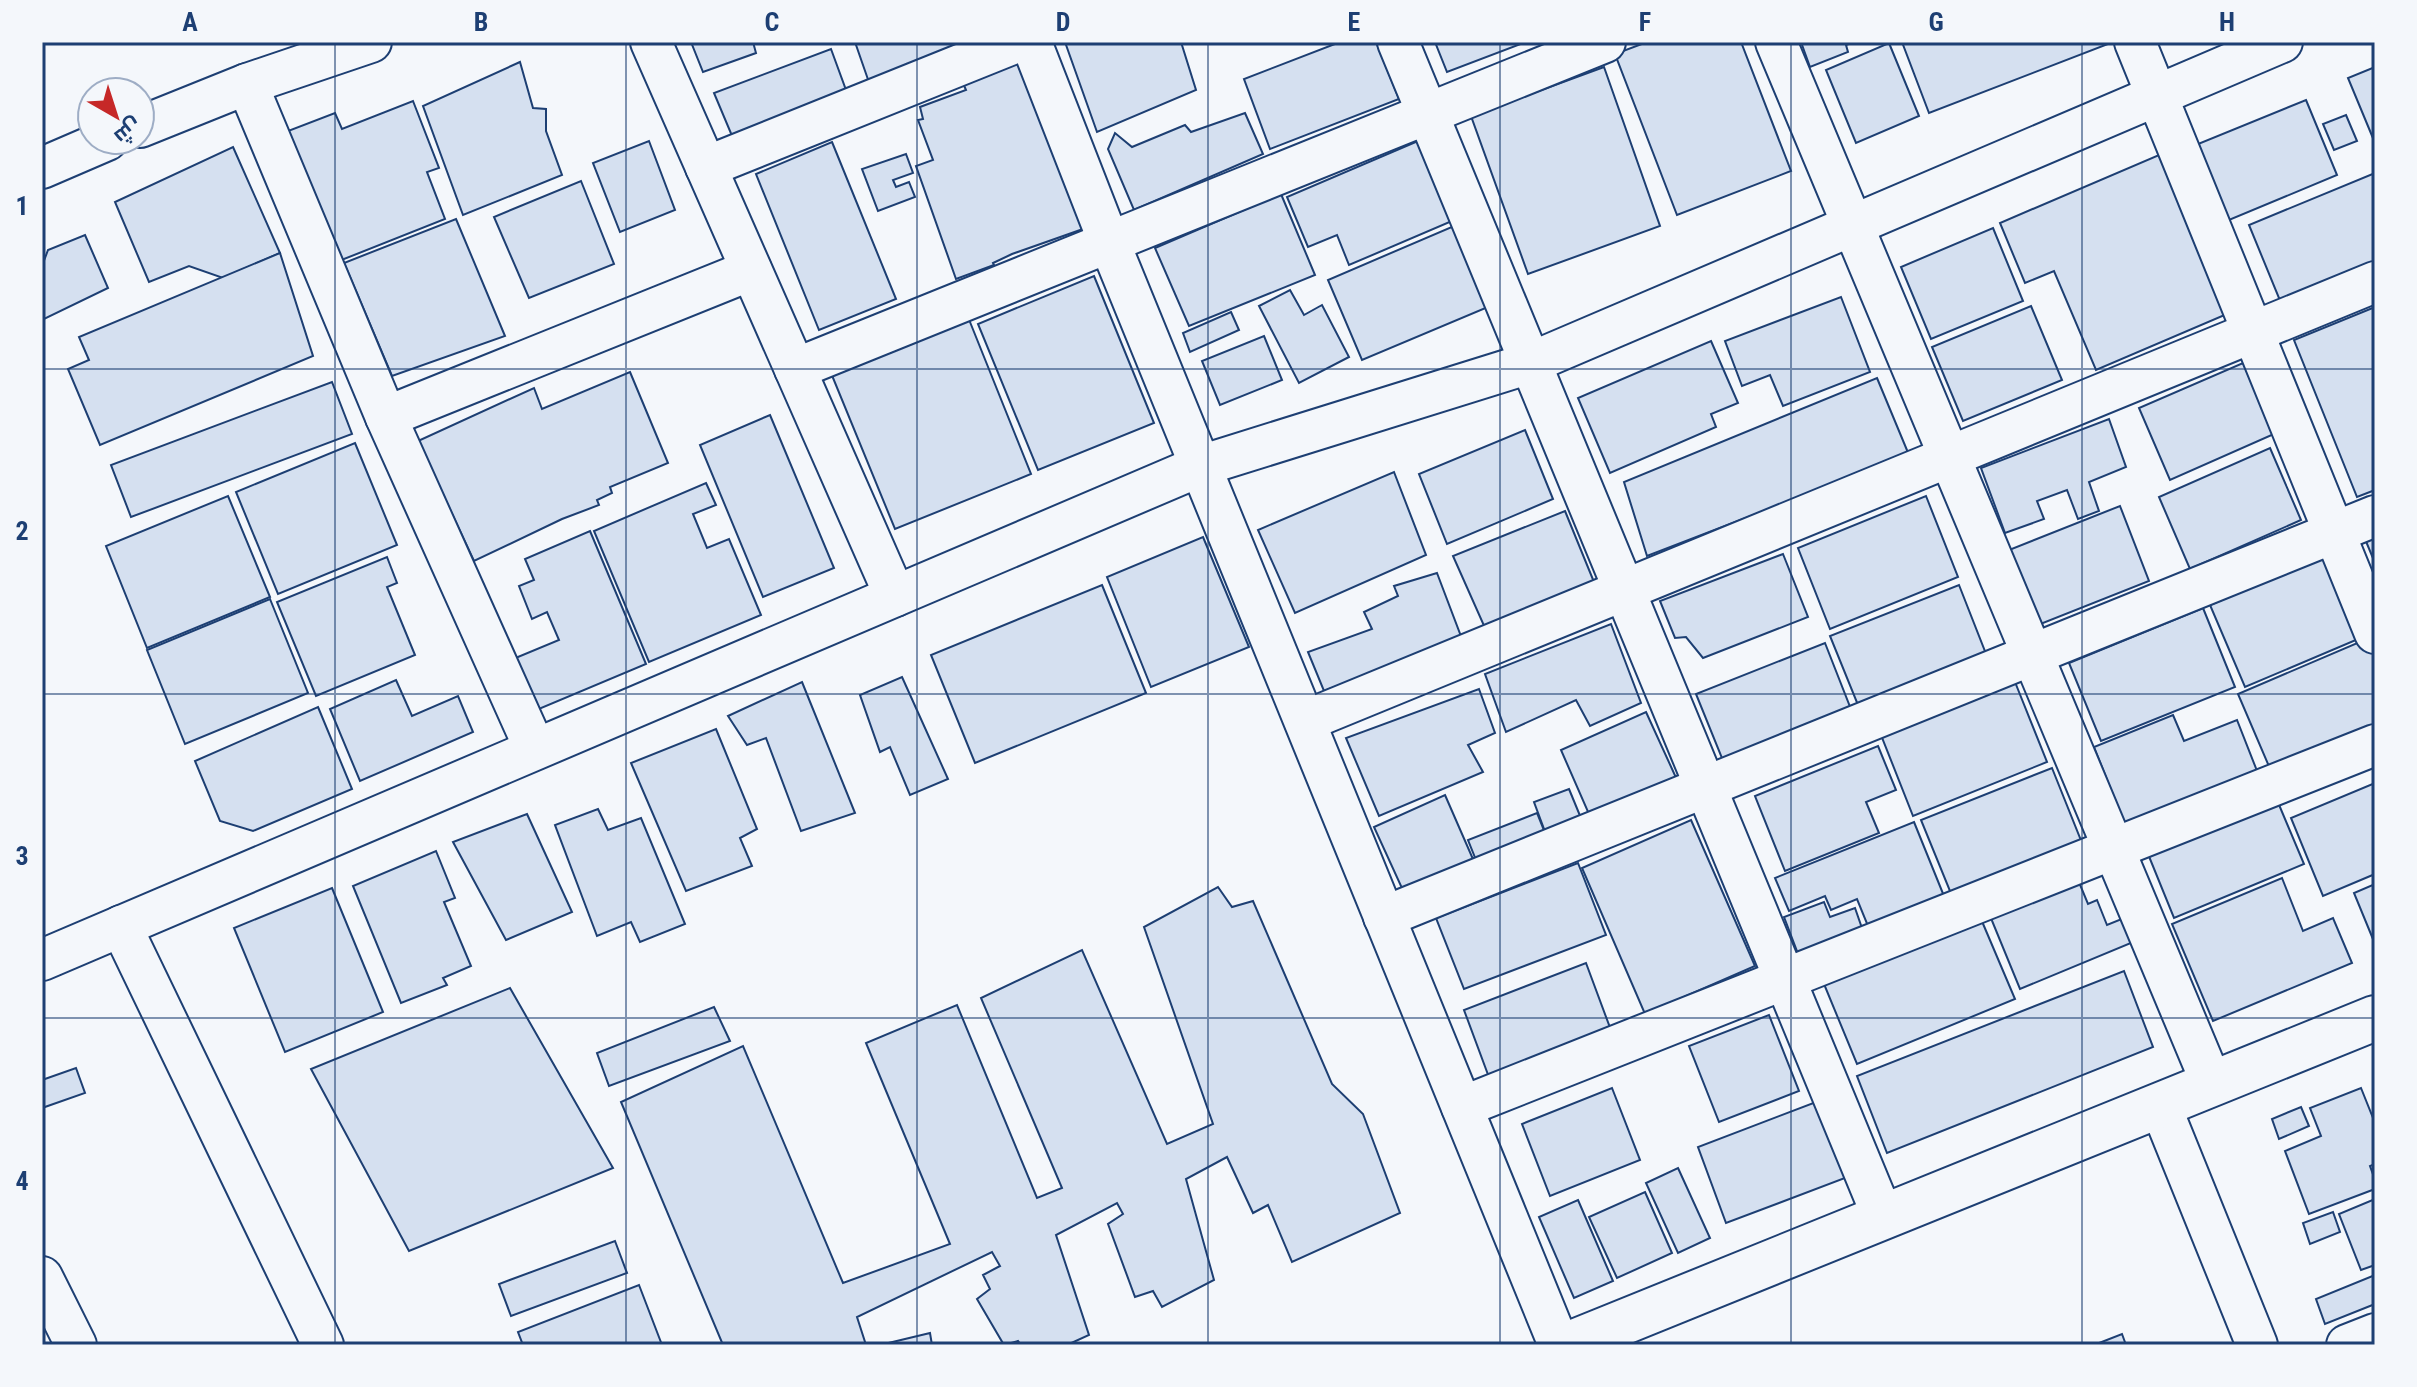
<svg xmlns="http://www.w3.org/2000/svg" width="2417" height="1387" font-family="'Roboto Condensed',Cairo,sans-serif">
<style>
.building{fill:#d5e0f0;stroke:#1d3f73;stroke-width:2}
.lines{fill:none;stroke-linecap:round;stroke-linejoin:round}
.street-casing{stroke:#1d3f73;stroke-width:44}
.secondary-casing{stroke:#1d3f73;stroke-width:48}
.street{stroke:#f4f7fb;stroke-width:40}
.secondary{stroke:#f4f7fb;stroke-width:44}
.grid{fill:none;stroke:#1d3f73;stroke-width:2;stroke-opacity:0.55}
.neatline{fill:none;stroke:#1d3f73;stroke-width:3}
.grid-label{font-size:26px;text-anchor:middle;font-weight:bold;fill:#1d3f73}
</style>
<rect width="100%" height="100%" fill="#f4f7fb"/>
<g class="building">
<path d="M 691,42 L 753,42 L 756,53 L 703,72 Z"/>
<path d="M 855,42 L 987,42 L 872,91 Z"/>
<path d="M 1065,42 L 1181,42 L 1196,90 L 1097,132 Z"/>
<path d="M 1340,42 L 1376,42 L 1399,99 L 1270,149 L 1244,79 Z"/>
<path d="M 1435,42 L 1526,42 L 1447,72 Z"/>
<path d="M 1647,42 L 1741,42 L 1791,171 L 1677,215 L 1615,54 Z"/>
<path d="M 1801,42 L 1854,42 L 1846,45 L 1848,52 L 1810,67 Z"/>
<path d="M 1902,42 L 2107,42 L 2108,44 L 1929,113 Z"/>
<path d="M 1889,43 L 1919,116 L 1856,143 L 1826,70 Z"/>
<path d="M 831,49 L 850,101 L 735,143 L 714,93 Z"/>
<path d="M 1031,56 L 1083,229 L 1012,254 L 993,263 L 994,265 L 956,279 L 916,166 L 933,160 L 918,120 L 923,119 L 920,107 L 966,90 L 962,81 Z"/>
<path d="M 520,62 L 533,108 L 546,109 L 546,131 L 562,175 L 463,215 L 423,106 Z"/>
<path d="M 1604,67 L 1660,226 L 1528,274 L 1471,116 Z"/>
<path d="M 2375,67 L 2375,143 L 2348,78 Z"/>
<path d="M 2306,100 L 2337,175 L 2229,220 L 2198,144 Z"/>
<path d="M 413,101 L 439,168 L 427,172 L 445,219 L 339,261 L 288,131 L 335,113 L 342,129 Z"/>
<path d="M 1245,113 L 1263,154 L 1134,210 L 1108,149 L 1115,133 L 1132,147 L 1185,125 L 1191,132 Z"/>
<path d="M 2346,115 L 2357,141 L 2334,150 L 2323,124 Z"/>
<path d="M 649,141 L 675,210 L 620,232 L 593,163 Z"/>
<path d="M 1418,141 L 1452,221 L 1349,265 L 1337,235 L 1308,247 L 1287,197 Z"/>
<path d="M 832,142 L 896,299 L 819,330 L 756,174 Z"/>
<path d="M 233,147 L 280,253 L 223,278 L 189,266 L 149,282 L 115,202 Z"/>
<path d="M 906,154 L 913,173 L 893,180 L 896,187 L 909,182 L 915,197 L 878,211 L 862,169 Z"/>
<path d="M 2159,155 L 2227,314 L 2096,370 L 2054,271 L 2025,283 L 2000,223 Z"/>
<path d="M 2375,173 L 2375,264 L 2281,303 L 2249,225 Z"/>
<path d="M 581,181 L 614,264 L 529,298 L 494,217 Z"/>
<path d="M 1281,194 L 1315,275 L 1189,326 L 1155,248 Z"/>
<path d="M 456,219 L 505,336 L 392,376 L 344,263 Z"/>
<path d="M 1454,226 L 1488,307 L 1362,360 L 1328,280 Z"/>
<path d="M 1993,228 L 2023,301 L 1931,339 L 1901,267 Z"/>
<path d="M 85,235 L 108,288 L 42,320 L 42,266 L 48,250 Z"/>
<path d="M 280,253 L 313,356 L 100,445 L 68,369 L 89,360 L 79,337 Z"/>
<path d="M 1094,276 L 1154,423 L 1038,470 L 978,324 Z"/>
<path d="M 1290,290 L 1304,315 L 1322,305 L 1349,357 L 1299,383 L 1259,306 Z"/>
<path d="M 1841,297 L 1870,372 L 1783,406 L 1770,375 L 1742,386 L 1725,341 Z"/>
<path d="M 2031,306 L 2062,380 L 1963,421 L 1932,347 Z"/>
<path d="M 2375,307 L 2375,490 L 2357,497 L 2294,340 Z"/>
<path d="M 1231,312 L 1239,330 L 1190,352 L 1183,333 Z"/>
<path d="M 968,317 L 1031,474 L 895,529 L 831,373 Z"/>
<path d="M 1264,336 L 1282,380 L 1220,405 L 1202,361 Z"/>
<path d="M 1711,341 L 1738,403 L 1711,414 L 1716,427 L 1610,473 L 1578,398 Z"/>
<path d="M 2243,363 L 2274,434 L 2170,480 L 2139,408 Z"/>
<path d="M 630,372 L 668,463 L 610,487 L 612,493 L 597,500 L 599,505 L 562,519 L 474,561 L 418,441 L 534,388 L 542,409 Z"/>
<path d="M 1877,378 L 1909,455 L 1647,556 L 1624,482 Z"/>
<path d="M 332,382 L 352,434 L 131,517 L 111,465 Z"/>
<path d="M 770,415 L 834,568 L 763,597 L 700,445 Z"/>
<path d="M 2109,419 L 2126,467 L 2089,482 L 2099,511 L 2078,519 L 2067,490 L 2037,501 L 2044,519 L 2005,533 L 1981,468 Z"/>
<path d="M 1525,430 L 1553,499 L 1447,544 L 1419,474 Z"/>
<path d="M 355,443 L 397,545 L 278,594 L 236,492 Z"/>
<path d="M 2270,448 L 2301,520 L 2190,569 L 2159,497 Z"/>
<path d="M 1394,472 L 1426,555 L 1295,613 L 1258,530 Z"/>
<path d="M 706,483 L 716,505 L 693,514 L 707,548 L 729,539 L 761,615 L 649,662 L 594,531 Z"/>
<path d="M 228,496 L 270,597 L 147,648 L 106,546 Z"/>
<path d="M 1926,496 L 1958,577 L 1830,629 L 1798,548 Z"/>
<path d="M 2120,506 L 2149,581 L 2038,625 L 2009,550 Z"/>
<path d="M 1565,511 L 1594,582 L 1485,628 L 1453,556 Z"/>
<path d="M 590,531 L 646,664 L 527,714 L 506,662 L 559,640 L 547,612 L 532,619 L 519,586 L 534,580 L 525,559 Z"/>
<path d="M 2375,535 L 2375,563 L 2365,539 Z"/>
<path d="M 1203,537 L 1249,647 L 1151,687 L 1107,577 Z"/>
<path d="M 1783,554 L 1808,617 L 1703,658 L 1686,637 L 1675,638 L 1660,601 Z"/>
<path d="M 2328,555 L 2363,637 L 2245,687 L 2210,605 Z"/>
<path d="M 387,557 L 397,583 L 387,587 L 415,655 L 316,696 L 277,602 Z"/>
<path d="M 1437,573 L 1462,639 L 1324,691 L 1308,652 L 1372,629 L 1364,612 L 1398,596 L 1394,586 Z"/>
<path d="M 1102,585 L 1146,693 L 975,763 L 931,655 Z"/>
<path d="M 1959,585 L 1988,659 L 1860,710 L 1830,636 Z"/>
<path d="M 270,599 L 308,693 L 185,744 L 147,650 Z"/>
<path d="M 2203,608 L 2235,687 L 2101,741 L 2069,663 Z"/>
<path d="M 1611,624 L 1641,703 L 1590,726 L 1576,700 L 1506,732 L 1485,674 Z"/>
<path d="M 2369,638 L 2375,651 L 2375,727 L 2271,771 L 2238,694 Z"/>
<path d="M 1825,643 L 1854,717 L 1726,768 L 1696,694 Z"/>
<path d="M 902,677 L 948,779 L 910,795 L 890,747 L 880,752 L 860,695 Z"/>
<path d="M 396,680 L 412,716 L 458,696 L 473,732 L 360,781 L 330,709 Z"/>
<path d="M 802,682 L 855,813 L 801,831 L 766,738 L 747,745 L 728,716 Z"/>
<path d="M 2015,682 L 2047,762 L 1913,816 L 1881,735 Z"/>
<path d="M 1479,689 L 1495,733 L 1468,745 L 1483,772 L 1379,816 L 1346,738 Z"/>
<path d="M 318,707 L 352,789 L 253,831 L 220,821 L 195,761 Z"/>
<path d="M 1646,712 L 1678,782 L 1592,821 L 1561,750 Z"/>
<path d="M 2173,715 L 2184,741 L 2237,720 L 2259,776 L 2127,830 L 2094,747 Z"/>
<path d="M 716,729 L 757,829 L 740,838 L 752,866 L 686,891 L 631,763 Z"/>
<path d="M 1878,746 L 1896,790 L 1866,802 L 1879,833 L 1785,871 L 1755,796 Z"/>
<path d="M 2052,768 L 2082,843 L 1952,896 L 1921,820 Z"/>
<path d="M 2375,783 L 2375,874 L 2323,896 L 2291,818 Z"/>
<path d="M 1569,789 L 1583,823 L 1547,837 L 1534,802 Z"/>
<path d="M 1445,795 L 1476,866 L 1406,897 L 1374,827 Z"/>
<path d="M 2277,800 L 2304,864 L 2174,918 L 2148,854 Z"/>
<path d="M 598,809 L 608,830 L 641,818 L 685,924 L 640,942 L 631,922 L 597,936 L 555,825 Z"/>
<path d="M 1537,813 L 1547,838 L 1478,865 L 1468,840 Z"/>
<path d="M 527,814 L 572,912 L 506,940 L 453,842 Z"/>
<path d="M 1691,820 L 1755,966 L 1645,1014 L 1582,868 Z"/>
<path d="M 1914,822 L 1946,901 L 1870,931 L 1857,899 L 1831,910 L 1825,896 L 1789,911 L 1775,878 Z"/>
<path d="M 436,851 L 455,898 L 444,902 L 471,966 L 443,978 L 447,985 L 401,1003 L 353,886 Z"/>
<path d="M 1578,863 L 1606,935 L 1464,989 L 1436,918 Z"/>
<path d="M 2076,875 L 2088,904 L 2097,900 L 2107,925 L 2134,914 L 2143,938 L 2020,989 L 1988,911 Z"/>
<path d="M 2282,878 L 2303,931 L 2333,918 L 2352,963 L 2213,1021 L 2172,924 Z"/>
<path d="M 2375,884 L 2375,944 L 2354,893 Z"/>
<path d="M 1218,887 L 1232,907 L 1253,901 L 1332,1084 L 1363,1114 L 1400,1213 L 1292,1262 L 1268,1205 L 1253,1213 L 1227,1157 L 1186,1179 L 1214,1280 L 1162,1307 L 1153,1291 L 1135,1297 L 1108,1224 L 1123,1214 L 1117,1203 L 1056,1235 L 1089,1335 L 1067,1345 L 1021,1345 L 1018,1341 L 1004,1345 L 977,1299 L 990,1289 L 983,1275 L 1000,1266 L 992,1252 L 857,1317 L 866,1345 L 723,1345 L 621,1102 L 743,1046 L 843,1283 L 950,1244 L 866,1043 L 957,1005 L 1037,1198 L 1062,1188 L 981,998 L 1082,950 L 1167,1144 L 1213,1124 L 1144,927 Z"/>
<path d="M 332,888 L 383,1012 L 285,1052 L 234,928 Z"/>
<path d="M 1824,902 L 1830,917 L 1855,908 L 1864,934 L 1800,959 L 1784,917 Z"/>
<path d="M 1981,919 L 2015,999 L 1857,1064 L 1824,984 Z"/>
<path d="M 1586,963 L 1612,1033 L 1490,1080 L 1464,1010 Z"/>
<path d="M 2124,971 L 2153,1047 L 1887,1153 L 1857,1076 Z"/>
<path d="M 510,988 L 613,1168 L 409,1251 L 311,1069 Z"/>
<path d="M 714,1007 L 730,1041 L 609,1086 L 597,1053 Z"/>
<path d="M 1769,1015 L 1799,1091 L 1719,1122 L 1689,1046 Z"/>
<path d="M 76,1068 L 85,1093 L 42,1108 L 42,1080 Z"/>
<path d="M 1612,1088 L 1640,1160 L 1550,1196 L 1522,1124 Z"/>
<path d="M 2361,1088 L 2375,1123 L 2375,1164 L 2370,1166 L 2375,1180 L 2375,1189 L 2309,1214 L 2285,1151 L 2321,1136 L 2310,1108 Z"/>
<path d="M 1816,1102 L 1845,1178 L 1726,1223 L 1698,1147 Z"/>
<path d="M 2301,1107 L 2309,1126 L 2279,1139 L 2272,1119 Z"/>
<path d="M 1678,1168 L 1710,1238 L 1678,1253 L 1646,1183 Z"/>
<path d="M 1645,1192 L 1672,1253 L 1617,1278 L 1589,1217 Z"/>
<path d="M 2375,1199 L 2375,1265 L 2361,1270 L 2339,1214 Z"/>
<path d="M 1578,1200 L 1613,1281 L 1574,1298 L 1539,1217 Z"/>
<path d="M 2333,1212 L 2340,1232 L 2310,1244 L 2303,1223 Z"/>
<path d="M 615,1241 L 627,1273 L 511,1316 L 499,1284 Z"/>
<path d="M 2375,1275 L 2375,1304 L 2325,1324 L 2316,1299 Z"/>
<path d="M 639,1285 L 662,1345 L 523,1345 L 518,1332 Z"/>
<path d="M 930,1333 L 932,1345 L 880,1345 Z"/>
<path d="M 2122,1334 L 2126,1345 L 2094,1345 Z"/>
</g>
<g class="lines">
<g class="street-casing">
<g id="street">
<path d="M 651,42 L 895,596"/>
<path d="M 1031,42 L 1109,242 L 1559,1345"/>
<path d="M 1398,42 L 1883,1217"/>
<path d="M 1776,42 L 2212,1084"/>
<path d="M 2135,42 L 2375,633"/>
<path d="M 247,84 L 386,417 L 535,749"/>
<path d="M 140,127 L 247,84 L 371,42"/>
<path d="M 706,167 L 1017,42"/>
<path d="M 42,168 L 107,140"/>
<path d="M 795,369 L 1605,42"/>
<path d="M 386,417 L 751,270"/>
<path d="M 1305,721 L 2375,282"/>
<path d="M 1384,917 L 2375,516"/>
<path d="M 121,926 L 323,1345"/>
<path d="M 42,960 L 1200,466 L 1530,363 L 2282,42"/>
<path d="M 2160,1105 L 2257,1345"/>
<path d="M 1462,1107 L 2375,745"/>
<path d="M 42,1277 L 76,1345"/>
<path d="M 2347,1345 L 2375,1334"/>
</g>
</g>
<g class="secondary-casing">
<path id="secondary" d="M 1567,1345 L 2375,1018"/>
</g>
<use href="#street" class="street"/>
<use href="#secondary" class="secondary"/>
</g>
<path class="grid" d="M 335,42 L 335,1345M 626,42 L 626,1345M 917,42 L 917,1345M 1208,42 L 1208,1345M 1500,42 L 1500,1345M 1791,42 L 1791,1345M 2082,42 L 2082,1345M 42,369 L 2375,369M 42,694 L 2375,694M 42,1018 L 2375,1018"/>
<rect width="2417" height="1387" fill="none" stroke="#f4f7fb" stroke-width="88"/>
<g transform="translate(116 116) rotate(141)"><circle r="38" fill="#f4f7fb" stroke="#9eadc5" stroke-width="2"/>
<path d="M0-6L14 30L0 20L-14 30Z" fill="#c62828"/>
<text y="-12" font-size="22" font-weight="bold" text-anchor="middle" fill="#1d3f73">ش</text>
</g>
<rect x="44" y="44" width="2329" height="1299" class="neatline"/>
<g class="grid-label">
<text x="190" y="31">A</text>
<text x="481" y="31">B</text>
<text x="772" y="31">C</text>
<text x="1063" y="31">D</text>
<text x="1354" y="31">E</text>
<text x="1645" y="31">F</text>
<text x="1936" y="31">G</text>
<text x="2227" y="31">H</text>
<text x="22" y="215">1</text>
<text x="22" y="540">2</text>
<text x="22" y="865">3</text>
<text x="22" y="1190">4</text>
</g>
</svg>
